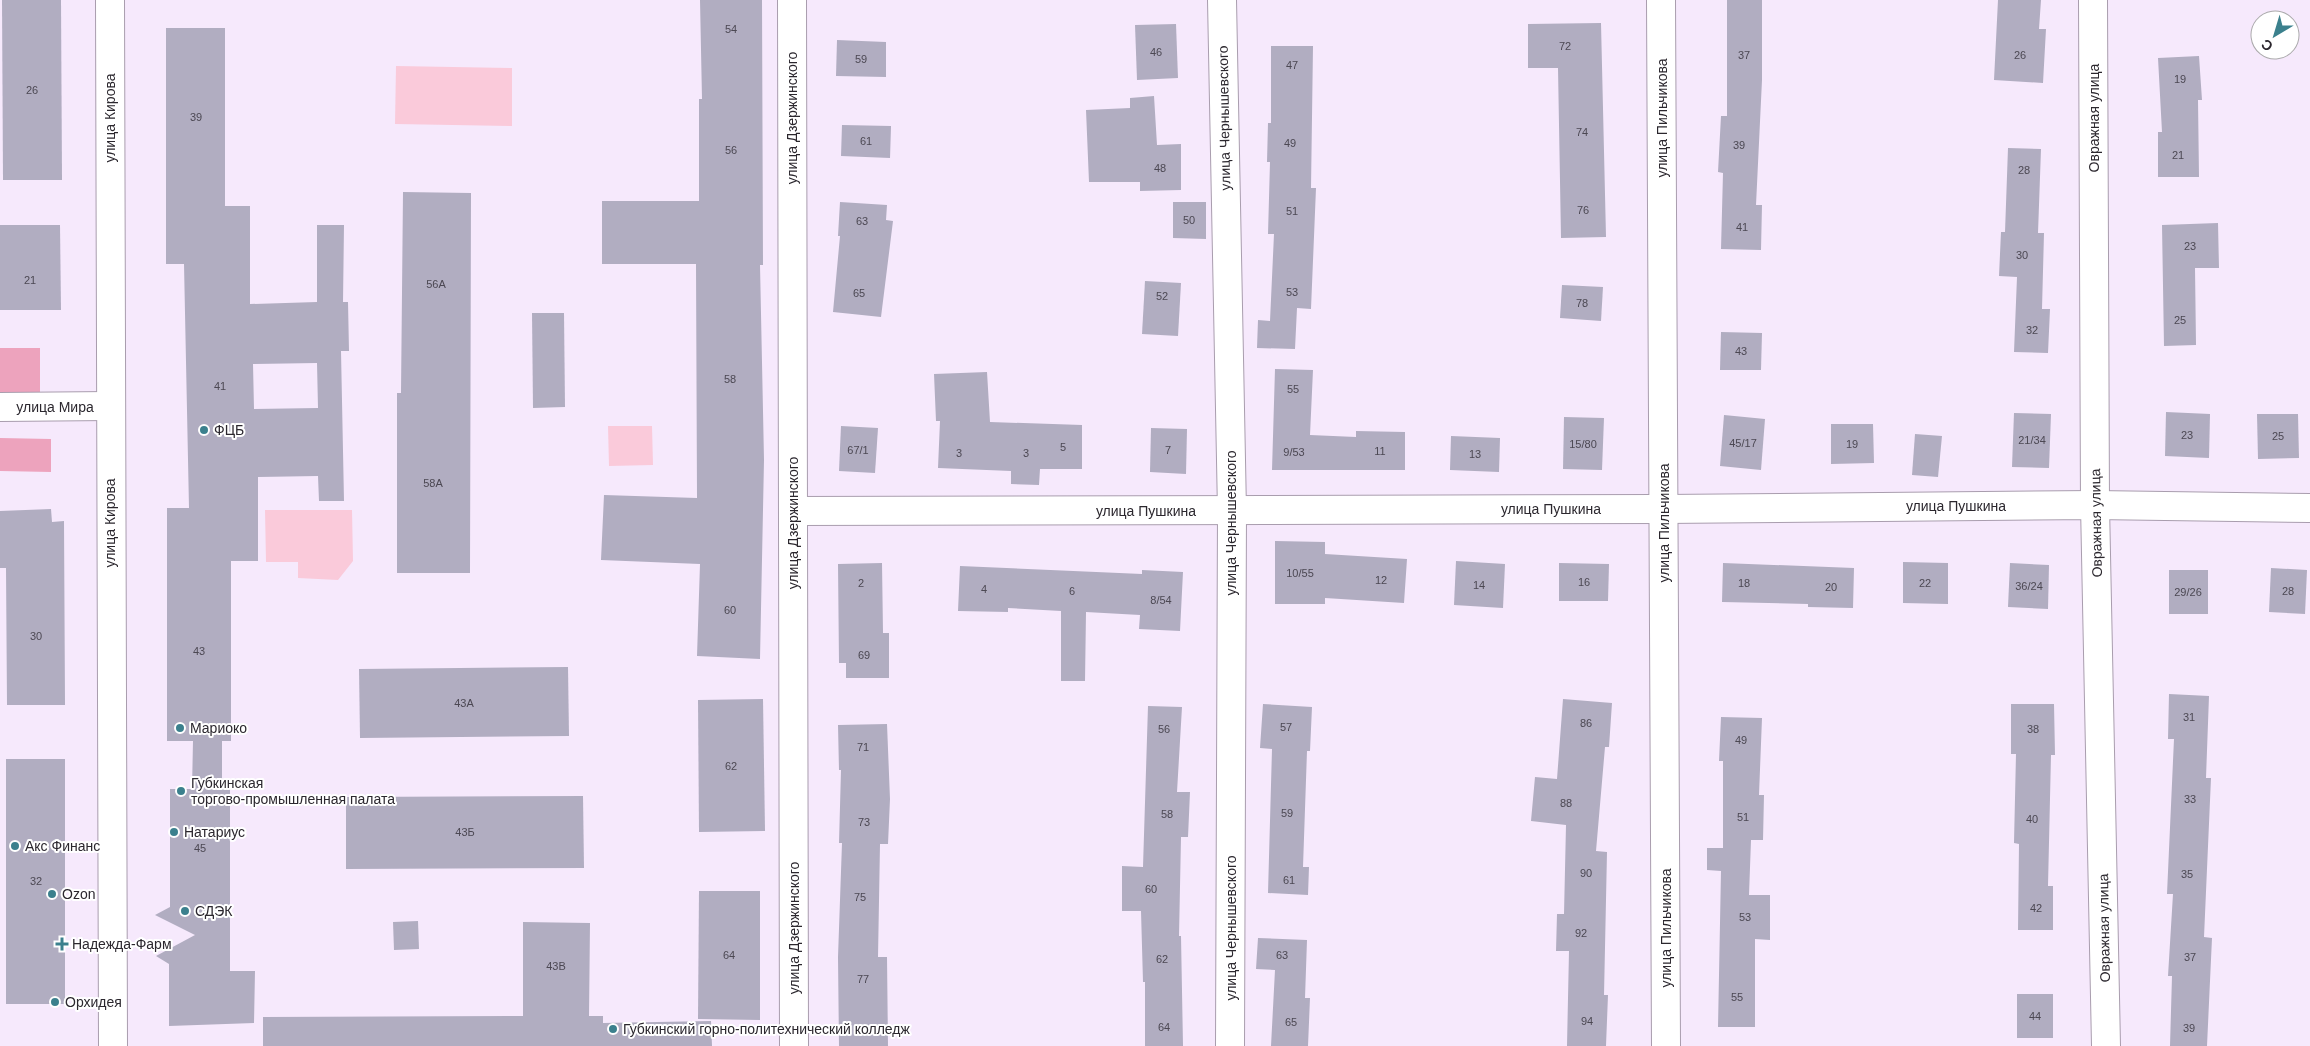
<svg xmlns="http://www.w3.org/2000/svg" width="2310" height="1046" font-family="Arial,sans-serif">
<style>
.green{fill:#facada}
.forest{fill:#eda3bd}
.building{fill:#b1adc1;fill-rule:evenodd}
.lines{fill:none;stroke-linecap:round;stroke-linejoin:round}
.street-casing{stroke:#a99dae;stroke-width:30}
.secondary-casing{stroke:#a99dae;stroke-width:30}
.street{stroke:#fff;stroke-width:28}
.secondary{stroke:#fff;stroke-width:28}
.poi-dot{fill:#3b808d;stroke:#fff;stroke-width:2}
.labels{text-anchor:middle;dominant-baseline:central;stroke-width:4;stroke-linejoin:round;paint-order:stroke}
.number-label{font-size:11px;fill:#4c4853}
.street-label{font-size:14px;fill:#2b272e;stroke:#fff}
.poi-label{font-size:14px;fill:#2b272e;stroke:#fff;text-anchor:start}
</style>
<rect width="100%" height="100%" fill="#f6e9fc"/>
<g class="green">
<path d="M 396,66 L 512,68 L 512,126 L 395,124 Z"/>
<path d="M 608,426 L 652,426 L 653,465 L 609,466 Z"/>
<path d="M 265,510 L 352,510 L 353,561 L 338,580 L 298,578 L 298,562 L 266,562 Z"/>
</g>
<g class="forest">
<rect x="0" y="348" width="40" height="44"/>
<path d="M 0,438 L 51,439 L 51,472 L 0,471 Z"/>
</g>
<g class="building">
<path d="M 2,0 L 61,0 L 62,180 L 3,180 Z"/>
<path d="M 700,0 L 762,0 L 763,265 L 760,265 L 764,460 L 760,659 L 697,656 L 700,564 L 601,560 L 604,495 L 697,498 L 696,264 L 602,264 L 602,201 L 699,201 L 699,99 L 702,99 Z"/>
<path d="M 1727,0 L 1762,0 L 1762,80 L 1756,205 L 1762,205 L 1761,250 L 1721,249 L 1723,173 L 1718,172 L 1721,116 L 1727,116 Z"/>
<path d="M 1998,0 L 2041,0 L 2039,29 L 2046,29 L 2043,83 L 1994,80 Z"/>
<path d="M 1601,23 L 1606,237 L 1561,238 L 1558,68 L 1528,68 L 1528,24 Z"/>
<path d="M 1176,24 L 1178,78 L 1137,80 L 1135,25 Z"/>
<path d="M 166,28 L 225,28 L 225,206 L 250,206 L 250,304 L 317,302 L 317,225 L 344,225 L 343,302 L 348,302 L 349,351 L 341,351 L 344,501 L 319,501 L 318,476 L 258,477 L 258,561 L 231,561 L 231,741 L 222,741 L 222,788 L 230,788 L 230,971 L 255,971 L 254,1023 L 169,1026 L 169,964 L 156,956 L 195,935 L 155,915 L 170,907 L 170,789 L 192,789 L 193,741 L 167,741 L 167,508 L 189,508 L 184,264 L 166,264 ZM 317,363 L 318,408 L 254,409 L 253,364 Z"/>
<path d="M 837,40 L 886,42 L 886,77 L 836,76 Z"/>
<path d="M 1271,46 L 1313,46 L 1311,188 L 1316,188 L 1311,309 L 1297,308 L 1295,349 L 1257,348 L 1258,320 L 1270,321 L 1274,234 L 1268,234 L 1270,162 L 1267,162 L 1268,123 L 1271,123 Z"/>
<path d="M 2199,56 L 2202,100 L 2198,100 L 2199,177 L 2158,177 L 2158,132 L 2162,132 L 2158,58 Z"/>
<path d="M 1154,96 L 1157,145 L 1181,144 L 1181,190 L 1140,191 L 1140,182 L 1089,182 L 1086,110 L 1130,108 L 1130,98 Z"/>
<path d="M 842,125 L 891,126 L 890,158 L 841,156 Z"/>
<path d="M 2008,148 L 2041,149 L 2038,233 L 2044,233 L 2042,309 L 2050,309 L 2048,353 L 2014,352 L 2017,277 L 1999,276 L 2001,232 L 2005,232 Z"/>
<path d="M 403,192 L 471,193 L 470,573 L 397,573 L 397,393 L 401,393 Z"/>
<path d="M 840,202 L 887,205 L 886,220 L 893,221 L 881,317 L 833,312 L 840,236 L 838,236 Z"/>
<path d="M 1173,202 L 1206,202 L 1206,239 L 1173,238 Z"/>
<path d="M 2218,223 L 2219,268 L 2195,268 L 2196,345 L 2164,346 L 2162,225 Z"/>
<path d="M 0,225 L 60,225 L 61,310 L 0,310 Z"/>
<path d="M 1145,281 L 1181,283 L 1178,336 L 1142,334 Z"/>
<path d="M 1562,285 L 1603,287 L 1601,321 L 1560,318 Z"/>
<path d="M 532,313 L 564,313 L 565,407 L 533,408 Z"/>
<path d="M 1721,332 L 1762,333 L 1761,370 L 1720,370 Z"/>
<path d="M 1275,369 L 1313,370 L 1310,435 L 1356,437 L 1356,431 L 1405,432 L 1405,470 L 1272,470 Z"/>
<path d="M 987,372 L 990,422 L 1082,425 L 1082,469 L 1040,469 L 1039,485 L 1011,484 L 1011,471 L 938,468 L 940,421 L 936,421 L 934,374 Z"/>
<path d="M 2166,412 L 2210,414 L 2209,458 L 2165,456 Z"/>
<path d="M 2014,413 L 2051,414 L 2049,468 L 2012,467 Z"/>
<path d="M 2257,414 L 2298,414 L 2299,458 L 2258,459 Z"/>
<path d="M 1724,415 L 1765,419 L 1761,470 L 1720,466 Z"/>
<path d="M 1564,417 L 1604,418 L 1602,470 L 1563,469 Z"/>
<path d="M 1831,424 L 1873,424 L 1874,463 L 1831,464 Z"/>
<path d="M 841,426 L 878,428 L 875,473 L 839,471 Z"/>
<path d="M 1151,428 L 1187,429 L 1186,474 L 1150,472 Z"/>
<path d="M 1915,434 L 1942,436 L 1938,477 L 1912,475 Z"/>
<path d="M 1451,436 L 1500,438 L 1499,472 L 1450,470 Z"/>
<path d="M 51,509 L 52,522 L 64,521 L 65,705 L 7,705 L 6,568 L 0,568 L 0,511 Z"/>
<path d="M 1275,541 L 1325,542 L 1325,554 L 1407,559 L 1404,603 L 1325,598 L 1325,604 L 1275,604 Z"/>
<path d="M 1456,561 L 1505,564 L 1503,608 L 1454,605 Z"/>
<path d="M 1903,562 L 1948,563 L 1948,604 L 1903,603 Z"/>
<path d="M 882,563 L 883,633 L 889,633 L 889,678 L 846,678 L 846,663 L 839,663 L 838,564 Z"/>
<path d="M 1559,563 L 1609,564 L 1608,601 L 1559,601 Z"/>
<path d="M 1723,563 L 1854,568 L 1853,608 L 1808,607 L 1808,604 L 1722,602 Z"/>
<path d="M 2010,563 L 2049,565 L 2048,609 L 2008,607 Z"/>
<path d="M 960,566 L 1142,574 L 1142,570 L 1183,572 L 1180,631 L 1139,629 L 1140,615 L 1086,612 L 1085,681 L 1061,681 L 1061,611 L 1008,608 L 1008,612 L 958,611 Z"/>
<path d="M 2271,568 L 2307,570 L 2305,614 L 2269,612 Z"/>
<rect x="2169" y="570" width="39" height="44"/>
<path d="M 568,667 L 569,736 L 360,738 L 359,669 Z"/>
<path d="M 2169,694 L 2209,696 L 2206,778 L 2211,778 L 2204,937 L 2212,938 L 2207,1046 L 2170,1046 L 2172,976 L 2168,976 L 2173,894 L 2167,894 L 2174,739 L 2168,739 Z"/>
<path d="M 763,699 L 765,831 L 699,832 L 698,700 Z"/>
<path d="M 1563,699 L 1612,703 L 1609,747 L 1605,747 L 1596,851 L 1607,852 L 1604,995 L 1608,995 L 1606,1046 L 1567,1046 L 1569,951 L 1556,951 L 1557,914 L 1564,914 L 1566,825 L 1531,821 L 1535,777 L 1557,779 Z"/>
<path d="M 1263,704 L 1312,707 L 1310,751 L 1307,751 L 1303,867 L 1309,867 L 1308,895 L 1268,893 L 1272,749 L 1260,748 Z"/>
<path d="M 2011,704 L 2054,704 L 2055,755 L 2051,755 L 2048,886 L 2053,886 L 2053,930 L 2018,930 L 2019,844 L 2014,843 L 2016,754 L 2011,754 Z"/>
<path d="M 1148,706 L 1182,707 L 1177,792 L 1190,792 L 1188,837 L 1181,837 L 1179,936 L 1181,936 L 1183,1046 L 1145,1046 L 1145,982 L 1143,982 L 1141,911 L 1122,911 L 1122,866 L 1143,867 Z"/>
<path d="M 1721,717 L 1762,718 L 1759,795 L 1764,795 L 1763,840 L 1751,840 L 1749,895 L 1770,895 L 1770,940 L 1755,939 L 1755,1027 L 1718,1027 L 1721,871 L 1707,870 L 1707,848 L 1723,848 L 1723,761 L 1719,761 Z"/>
<path d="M 887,724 L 890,799 L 888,844 L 880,844 L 878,957 L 887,957 L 888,1046 L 839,1046 L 838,957 L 842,843 L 839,843 L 841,770 L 839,770 L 838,725 Z"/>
<rect x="6" y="759" width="59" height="245"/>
<path d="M 583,796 L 584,868 L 346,869 L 346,797 Z"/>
<path d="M 699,891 L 760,891 L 760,1020 L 698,1019 Z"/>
<path d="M 418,921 L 419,949 L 394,950 L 393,922 Z"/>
<path d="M 523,922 L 590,923 L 589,1016 L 603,1016 L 603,1023 L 711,1021 L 712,1046 L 263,1046 L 263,1017 L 523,1016 Z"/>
<path d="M 1258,938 L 1307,940 L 1305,998 L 1310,998 L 1308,1046 L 1271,1046 L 1275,970 L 1256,969 Z"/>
<rect x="2017" y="994" width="36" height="44"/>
</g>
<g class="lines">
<g class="street-casing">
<g id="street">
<path d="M 1222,0 L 1232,511 L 1230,1046"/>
<path d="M 1661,0 L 1666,1046"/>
<path d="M 2093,0 L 2095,505 L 2106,1046"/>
<path d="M 793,511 L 1664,509 L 2095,505 L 2310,508"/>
</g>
</g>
<g class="secondary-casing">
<g id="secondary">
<path d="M 110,0 L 113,1046"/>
<path d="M 792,0 L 794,1046"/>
<path d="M 0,407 L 110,406"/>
</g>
</g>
<use href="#street" class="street"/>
<use href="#secondary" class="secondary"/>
</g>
<g class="poi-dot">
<circle cx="204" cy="430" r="5"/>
<circle cx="180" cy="728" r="5"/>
<circle cx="181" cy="791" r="5"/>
<circle cx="174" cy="832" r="5"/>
<circle cx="15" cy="846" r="5"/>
<circle cx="52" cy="894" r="5"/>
<circle cx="185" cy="911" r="5"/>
<path d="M59.5 936.5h5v5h5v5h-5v5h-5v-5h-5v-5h5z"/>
<circle cx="55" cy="1002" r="5"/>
<circle cx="613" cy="1029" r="5"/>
</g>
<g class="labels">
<g class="number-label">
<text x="731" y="29">54</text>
<text x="1565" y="46">72</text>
<text x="1156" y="52">46</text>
<text x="1744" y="55">37</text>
<text x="2020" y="55">26</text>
<text x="861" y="59">59</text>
<text x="1292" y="65">47</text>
<text x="2180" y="79">19</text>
<text x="32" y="90">26</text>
<text x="196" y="117">39</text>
<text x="1582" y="132">74</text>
<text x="866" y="141">61</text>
<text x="1290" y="143">49</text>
<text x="1739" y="145">39</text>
<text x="731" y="150">56</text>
<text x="2178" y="155">21</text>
<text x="1160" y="168">48</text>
<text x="2024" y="170">28</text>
<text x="1583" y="210">76</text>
<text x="1292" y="211">51</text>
<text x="1189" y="220">50</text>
<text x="862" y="221">63</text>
<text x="1742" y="227">41</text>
<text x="2190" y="246">23</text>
<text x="2022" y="255">30</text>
<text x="30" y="280">21</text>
<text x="436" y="284">56А</text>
<text x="1292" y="292">53</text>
<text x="859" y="293">65</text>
<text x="1162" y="296">52</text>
<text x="1582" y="303">78</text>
<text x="2180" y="320">25</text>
<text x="2032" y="330">32</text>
<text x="1741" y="351">43</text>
<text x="730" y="379">58</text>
<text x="220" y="386">41</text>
<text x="1293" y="389">55</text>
<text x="2187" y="435">23</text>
<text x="2278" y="436">25</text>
<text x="2032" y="440">21/34</text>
<text x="1743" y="443">45/17</text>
<text x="1583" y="444">15/80</text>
<text x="1852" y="444">19</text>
<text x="1063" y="447">5</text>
<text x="858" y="450">67/1</text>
<text x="1168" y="450">7</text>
<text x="1380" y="451">11</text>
<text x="1294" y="452">9/53</text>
<text x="959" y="453">3</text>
<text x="1026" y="453">3</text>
<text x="1475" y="454">13</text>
<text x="433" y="483">58А</text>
<text x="1300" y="573">10/55</text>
<text x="1381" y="580">12</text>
<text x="1584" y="582">16</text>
<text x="861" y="583">2</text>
<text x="1744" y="583">18</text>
<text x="1925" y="583">22</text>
<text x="1479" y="585">14</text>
<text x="2029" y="586">36/24</text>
<text x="1831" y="587">20</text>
<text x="984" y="589">4</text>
<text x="1072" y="591">6</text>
<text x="2288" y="591">28</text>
<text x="2188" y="592">29/26</text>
<text x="1161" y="600">8/54</text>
<text x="730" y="610">60</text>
<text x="36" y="636">30</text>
<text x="199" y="651">43</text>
<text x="864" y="655">69</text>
<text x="464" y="703">43А</text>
<text x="2189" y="717">31</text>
<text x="1586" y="723">86</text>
<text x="1286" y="727">57</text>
<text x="1164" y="729">56</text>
<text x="2033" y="729">38</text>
<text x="1741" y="740">49</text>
<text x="863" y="747">71</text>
<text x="731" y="766">62</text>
<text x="2190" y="799">33</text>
<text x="1566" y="803">88</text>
<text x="1287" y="813">59</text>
<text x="1167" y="814">58</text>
<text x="1743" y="817">51</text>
<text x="2032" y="819">40</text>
<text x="864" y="822">73</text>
<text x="465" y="832">43Б</text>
<text x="200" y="848">45</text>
<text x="1586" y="873">90</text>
<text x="2187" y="874">35</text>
<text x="1289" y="880">61</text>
<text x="36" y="881">32</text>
<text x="1151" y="889">60</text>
<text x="860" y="897">75</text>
<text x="2036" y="908">42</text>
<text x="1745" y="917">53</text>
<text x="1581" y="933">92</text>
<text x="729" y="955">64</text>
<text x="1282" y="955">63</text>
<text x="2190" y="957">37</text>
<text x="1162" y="959">62</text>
<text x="556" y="966">43В</text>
<text x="863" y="979">77</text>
<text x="1737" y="997">55</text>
<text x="2035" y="1016">44</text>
<text x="1587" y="1021">94</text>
<text x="1291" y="1022">65</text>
<text x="1164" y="1027">64</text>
<text x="2189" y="1028">39</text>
</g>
<g class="street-label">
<text transform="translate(110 118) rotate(-90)">улица Кирова</text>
<text transform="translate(792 118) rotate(-90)">улица Дзержинского</text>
<text transform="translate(1224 118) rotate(-91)">улица Чернышевского</text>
<text transform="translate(1662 118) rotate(-90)">улица Пильчикова</text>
<text transform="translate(2094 118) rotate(-90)">Овражная улица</text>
<text x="55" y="407">улица Мира</text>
<text x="1956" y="506">улица Пушкина</text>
<text x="1551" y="509">улица Пушкина</text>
<text x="1146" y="511">улица Пушкина</text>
<text transform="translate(110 523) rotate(-90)">улица Кирова</text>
<text transform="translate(793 523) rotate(-90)">улица Дзержинского</text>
<text transform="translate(1231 523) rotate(-90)">улица Чернышевского</text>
<text transform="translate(1664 523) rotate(-90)">улица Пильчикова</text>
<text transform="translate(2096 523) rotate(-91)">Овражная улица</text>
<text transform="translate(794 928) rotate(-90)">улица Дзержинского</text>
<text transform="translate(1231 928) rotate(-90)">улица Чернышевского</text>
<text transform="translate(1666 928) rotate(-90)">улица Пильчикова</text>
<text transform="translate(2104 928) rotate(-91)">Овражная улица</text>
</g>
<g class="poi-label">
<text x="214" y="430">ФЦБ</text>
<text x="190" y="728">Мариоко</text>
<text x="191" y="783">Губкинская<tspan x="191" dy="16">торгово-промышленная палата</tspan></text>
<text x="184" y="832">Натариус</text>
<text x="25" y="846">Акс Финанс</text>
<text x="62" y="894">Ozon</text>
<text x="195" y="911">СДЭК</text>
<text x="72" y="944">Надежда-Фарм</text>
<text x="65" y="1002">Орхидея</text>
<text x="623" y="1029">Губкинский горно-политехнический колледж</text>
</g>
</g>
<g transform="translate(2275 35) rotate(218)"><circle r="24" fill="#ffffff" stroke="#aaa9ab"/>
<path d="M0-4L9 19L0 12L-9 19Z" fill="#3b808d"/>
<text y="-8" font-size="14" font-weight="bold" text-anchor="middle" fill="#2b272e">С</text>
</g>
</svg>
